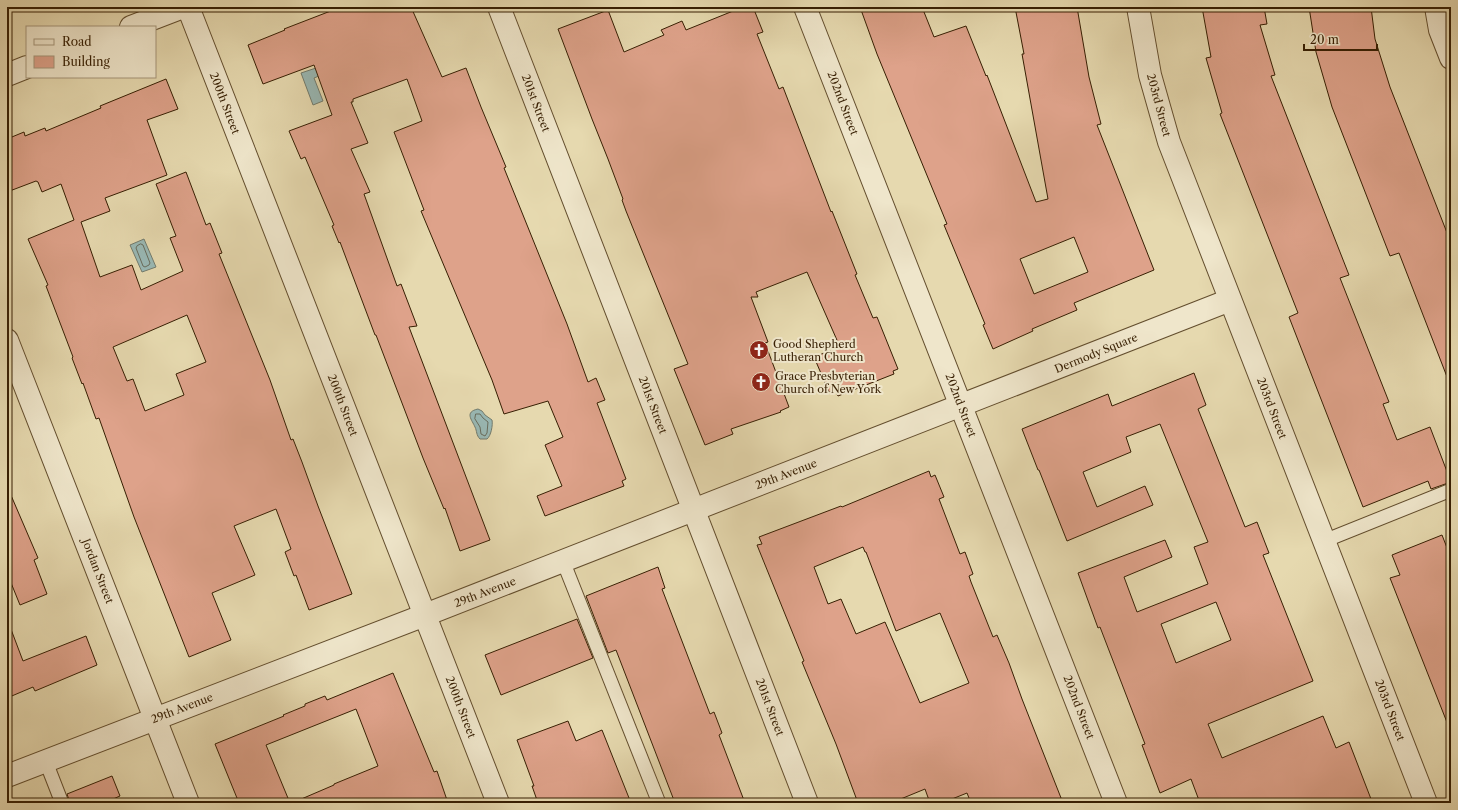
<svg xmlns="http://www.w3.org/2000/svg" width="1458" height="810" font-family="'Libre Caslon Text',serif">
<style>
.water{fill:#99b8b4;stroke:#727b6d}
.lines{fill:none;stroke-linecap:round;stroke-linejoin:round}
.shore{stroke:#686c5c;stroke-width:1}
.building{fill:#dea28a;stroke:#371f03;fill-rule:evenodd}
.service-casing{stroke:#634e2e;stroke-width:15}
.minor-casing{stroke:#634e2e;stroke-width:24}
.service{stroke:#efe6cb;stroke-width:13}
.minor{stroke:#efe6cb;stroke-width:22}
.labels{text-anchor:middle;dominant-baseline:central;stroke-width:4;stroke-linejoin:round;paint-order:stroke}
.street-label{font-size:11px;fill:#371f03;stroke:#efe6cb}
.poi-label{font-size:11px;fill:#371f03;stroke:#efe6cb;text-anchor:start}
</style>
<rect width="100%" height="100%" fill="#e6d9af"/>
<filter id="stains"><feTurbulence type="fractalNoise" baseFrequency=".005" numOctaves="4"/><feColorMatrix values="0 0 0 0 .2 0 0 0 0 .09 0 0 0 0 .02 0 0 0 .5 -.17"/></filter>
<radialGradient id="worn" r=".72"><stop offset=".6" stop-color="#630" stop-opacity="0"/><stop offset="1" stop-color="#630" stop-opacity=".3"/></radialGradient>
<g class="water">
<path d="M 316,68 L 319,76 L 314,78 L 323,101 L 313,105 L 301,73 Z"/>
<path d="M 144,239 L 156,267 L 142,272 L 130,245 Z"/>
<path d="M 478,409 L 482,411 L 485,415 L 492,420 C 493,425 491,436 487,439 L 480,439 C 476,435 477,431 475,427 C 472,420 464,412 478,409 Z"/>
</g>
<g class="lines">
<g class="shore">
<path d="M 141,244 L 143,245 L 150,263 L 149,265 L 145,267 L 143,266 L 136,248 L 137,246 Z"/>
<path d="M 476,414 L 480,414 L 483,418 L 488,422 L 487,433 L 485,436 L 481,434 L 480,427 L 475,419 Z"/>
</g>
</g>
<g class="building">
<path d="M 341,7 L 411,7 L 442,77 L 466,68 L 481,107 L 506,167 L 504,168 L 567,324 L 588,382 L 596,378 L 605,400 L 597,403 L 626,479 L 622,481 L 624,486 L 545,516 L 537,496 L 562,486 L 545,445 L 563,437 L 548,401 L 504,414 L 492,380 L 421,211 L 424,210 L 394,132 L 422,121 L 407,79 L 353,99 L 353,102 L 351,102 L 368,143 L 351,149 L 370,192 L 364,194 L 397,286 L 401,284 L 417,326 L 409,327 L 490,540 L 460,551 L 445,508 L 444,509 L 423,458 L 376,335 L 375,335 L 340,242 L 339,243 L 332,226 L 334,225 L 305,157 L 301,159 L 289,131 L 332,115 L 314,65 L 263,84 L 248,45 L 285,30 L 284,29 Z"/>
<path d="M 743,7 L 753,7 L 763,32 L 757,34 L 779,89 L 783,87 L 831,212 L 832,211 L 857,274 L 855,275 L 873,318 L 877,317 L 898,369 L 893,371 L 894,374 L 838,396 L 835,390 L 829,392 L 814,357 L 840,347 L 807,272 L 756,292 L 758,297 L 751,297 L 768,342 L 765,343 L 789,407 L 780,411 L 781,412 L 731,429 L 733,434 L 705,445 L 674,369 L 688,364 L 626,211 L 622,200 L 623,199 L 608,159 L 592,119 L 558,29 L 608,10 L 624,52 L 664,35 L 661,30 L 682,21 L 686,30 Z"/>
<path d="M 860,7 L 922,7 L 934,37 L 966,26 L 986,76 L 987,75 L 1036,202 L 1048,199 L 1022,54 L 1024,54 L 1015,7 L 1077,7 L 1089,77 L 1101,124 L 1097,125 L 1154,270 L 1074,303 L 1077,310 L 1032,329 L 1033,331 L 993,349 L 983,325 L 985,324 L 944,225 L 947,224 L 877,54 ZM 1074,237 L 1088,272 L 1034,294 L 1020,259 Z"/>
<path d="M 1202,7 L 1264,7 L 1267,24 L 1260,25 L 1275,75 L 1271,76 L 1349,275 L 1340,278 L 1389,402 L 1383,404 L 1397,440 L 1430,427 L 1451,482 L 1431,489 L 1428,481 L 1363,507 L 1289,317 L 1298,313 L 1220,114 L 1222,113 L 1206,58 L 1211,57 Z"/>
<path d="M 1309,7 L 1371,7 L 1375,39 L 1390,87 L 1451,243 L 1451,382 L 1449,382 L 1399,253 L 1390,256 L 1332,107 L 1316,52 Z"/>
<path d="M 166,79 L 178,109 L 147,120 L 167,175 L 105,198 L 110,211 L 81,222 L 100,277 L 132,265 L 141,290 L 183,271 L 170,238 L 176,236 L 156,184 L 186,172 L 206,225 L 210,223 L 222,253 L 219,254 L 270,380 L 291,440 L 293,439 L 302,462 L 318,506 L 352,594 L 309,610 L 296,575 L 294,576 L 285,552 L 291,549 L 276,509 L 234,526 L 255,575 L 212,593 L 231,640 L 189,657 L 134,517 L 99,418 L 96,419 L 83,383 L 82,384 L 72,358 L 73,357 L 46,286 L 48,285 L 28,239 L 74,220 L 61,184 L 42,192 L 38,182 L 36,181 L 7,192 L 7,139 L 24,132 L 25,136 L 45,128 L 46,131 L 101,108 L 100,106 ZM 187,315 L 206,362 L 176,374 L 184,395 L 145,411 L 133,379 L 127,381 L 113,347 Z"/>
<path d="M 1194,373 L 1206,405 L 1198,409 L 1245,527 L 1257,522 L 1269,553 L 1263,555 L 1313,681 L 1208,724 L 1222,758 L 1323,716 L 1336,748 L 1349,742 L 1371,799 L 1361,803 L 1200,803 L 1191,779 L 1160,793 L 1142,745 L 1145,744 L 1100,627 L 1098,628 L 1078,573 L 1165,540 L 1172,557 L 1124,577 L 1137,612 L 1208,584 L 1194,547 L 1208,542 L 1160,424 L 1126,437 L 1131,452 L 1083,472 L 1097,507 L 1145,486 L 1153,505 L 1067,541 L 1039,470 L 1038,470 L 1022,429 L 1108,394 L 1112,406 ZM 1216,602 L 1231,640 L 1176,663 L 1161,624 Z"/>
<path d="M 929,471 L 931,477 L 935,475 L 944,497 L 939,499 L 960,554 L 965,552 L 973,574 L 969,576 L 971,582 L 993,637 L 997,635 L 1009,663 L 1022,699 L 1063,803 L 971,803 L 967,793 L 942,803 L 930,803 L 925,789 L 891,803 L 858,803 L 836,744 L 802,662 L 804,661 L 757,545 L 762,544 L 759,537 L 841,506 L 842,507 ZM 863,547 L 865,552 L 866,552 L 896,631 L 940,613 L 969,683 L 920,703 L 885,622 L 856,634 L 841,599 L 828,604 L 814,567 Z"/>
<path d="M 7,486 L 38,558 L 34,560 L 47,594 L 20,605 L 7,573 Z"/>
<path d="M 1442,535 L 1451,558 L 1451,730 L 1450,730 L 1390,578 L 1400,575 L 1392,555 Z"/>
<path d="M 658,567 L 665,588 L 662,589 L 710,714 L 714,712 L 722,733 L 719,735 L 745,803 L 675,803 L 616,650 L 608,653 L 586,596 Z"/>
<path d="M 577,619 L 593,658 L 501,695 L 485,655 Z"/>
<path d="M 9,624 L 23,661 L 86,636 L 97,665 L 35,691 L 33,687 L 7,698 L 7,625 Z"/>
<path d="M 393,673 L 434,772 L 437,771 L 448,803 L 292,803 L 334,785 L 334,784 L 378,766 L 356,709 L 266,745 L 290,803 L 239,803 L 215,744 L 284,716 L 283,715 L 305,706 L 305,704 L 325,696 L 327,700 Z"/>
<path d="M 568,721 L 576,741 L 602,730 L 631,803 L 538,803 L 532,786 L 534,786 L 517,740 Z"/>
<path d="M 112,776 L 120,796 L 104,803 L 70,803 L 67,794 Z"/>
</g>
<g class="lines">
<g class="service-casing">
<g id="service">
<path d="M 1324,541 L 1451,490"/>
<path d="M 563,561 L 659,803"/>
<path d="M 46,762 L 62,803"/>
</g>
</g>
<g class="minor-casing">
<g id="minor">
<path d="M 188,7 L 498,803"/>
<path d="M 499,7 L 807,803"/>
<path d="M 805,7 L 1116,803"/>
<path d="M 1138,7 L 1150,75 L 1169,142 L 1426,803"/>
<path d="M 1436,7 L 1440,30 L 1451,58"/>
<path d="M 131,27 L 183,7"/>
<path d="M 7,75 L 27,67"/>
<path d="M 7,340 L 188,803"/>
<path d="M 7,776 L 425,615 L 1230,300"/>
</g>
</g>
<use href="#service" class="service"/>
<use href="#minor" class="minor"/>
</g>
<defs>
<g id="church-disc" transform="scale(1)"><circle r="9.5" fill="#8f2418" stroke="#efe6cb"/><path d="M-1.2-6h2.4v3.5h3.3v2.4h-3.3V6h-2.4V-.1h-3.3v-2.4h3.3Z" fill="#fff"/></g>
</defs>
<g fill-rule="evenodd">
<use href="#church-disc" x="759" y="350"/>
<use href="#church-disc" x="761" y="382"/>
</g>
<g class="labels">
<g class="street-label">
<text transform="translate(225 103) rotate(69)">200th Street</text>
<text transform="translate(536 103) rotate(69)">201st Street</text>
<text transform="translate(843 103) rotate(69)">202nd Street</text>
<text transform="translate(1159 105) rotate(75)">203rd Street</text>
<text transform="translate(1096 353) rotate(-22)">Dermody Square</text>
<text transform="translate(343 405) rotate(69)">200th Street</text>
<text transform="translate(653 405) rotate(69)">201st Street</text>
<text transform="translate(961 405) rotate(69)">202nd Street</text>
<text transform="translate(1272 408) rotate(69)">203rd Street</text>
<text transform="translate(786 474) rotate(-21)">29th Avenue</text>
<text transform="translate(98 571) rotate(69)">Jordan Street</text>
<text transform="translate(485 592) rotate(-21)">29th Avenue</text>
<text transform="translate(461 707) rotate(69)">200th Street</text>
<text transform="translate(770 707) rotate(69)">201st Street</text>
<text transform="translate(1079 707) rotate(69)">202nd Street</text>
<text transform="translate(182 708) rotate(-21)">29th Avenue</text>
<text transform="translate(1390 710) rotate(69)">203rd Street</text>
</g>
<g class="poi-label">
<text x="773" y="344">Good Shepherd<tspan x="773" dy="13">Lutheran Church</tspan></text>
<text x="775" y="376">Grace Presbyterian<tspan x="775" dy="13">Church of New York</tspan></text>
</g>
</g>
<rect width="1458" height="810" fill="none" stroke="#e6d9af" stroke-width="24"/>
<rect x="8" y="8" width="1442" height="794" fill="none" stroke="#371f03" stroke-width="2"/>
<rect x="12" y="12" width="1434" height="786" fill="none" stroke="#371f03"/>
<rect x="26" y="26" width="130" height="52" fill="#efe6cb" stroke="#a5967b"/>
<rect x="34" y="39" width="20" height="6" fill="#efe6cb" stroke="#a5967b"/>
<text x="62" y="46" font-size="12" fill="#371f03">Road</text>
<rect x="34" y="56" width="20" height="12" fill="#dea28a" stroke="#a5967b"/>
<text x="62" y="66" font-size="12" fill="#371f03">Building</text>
<path d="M1304 44v6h73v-6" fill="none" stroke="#371f03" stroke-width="2"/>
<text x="1310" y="44" font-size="12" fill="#371f03" stroke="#efe6cb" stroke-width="3" paint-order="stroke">20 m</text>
<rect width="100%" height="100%" filter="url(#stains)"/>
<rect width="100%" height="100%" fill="url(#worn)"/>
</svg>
